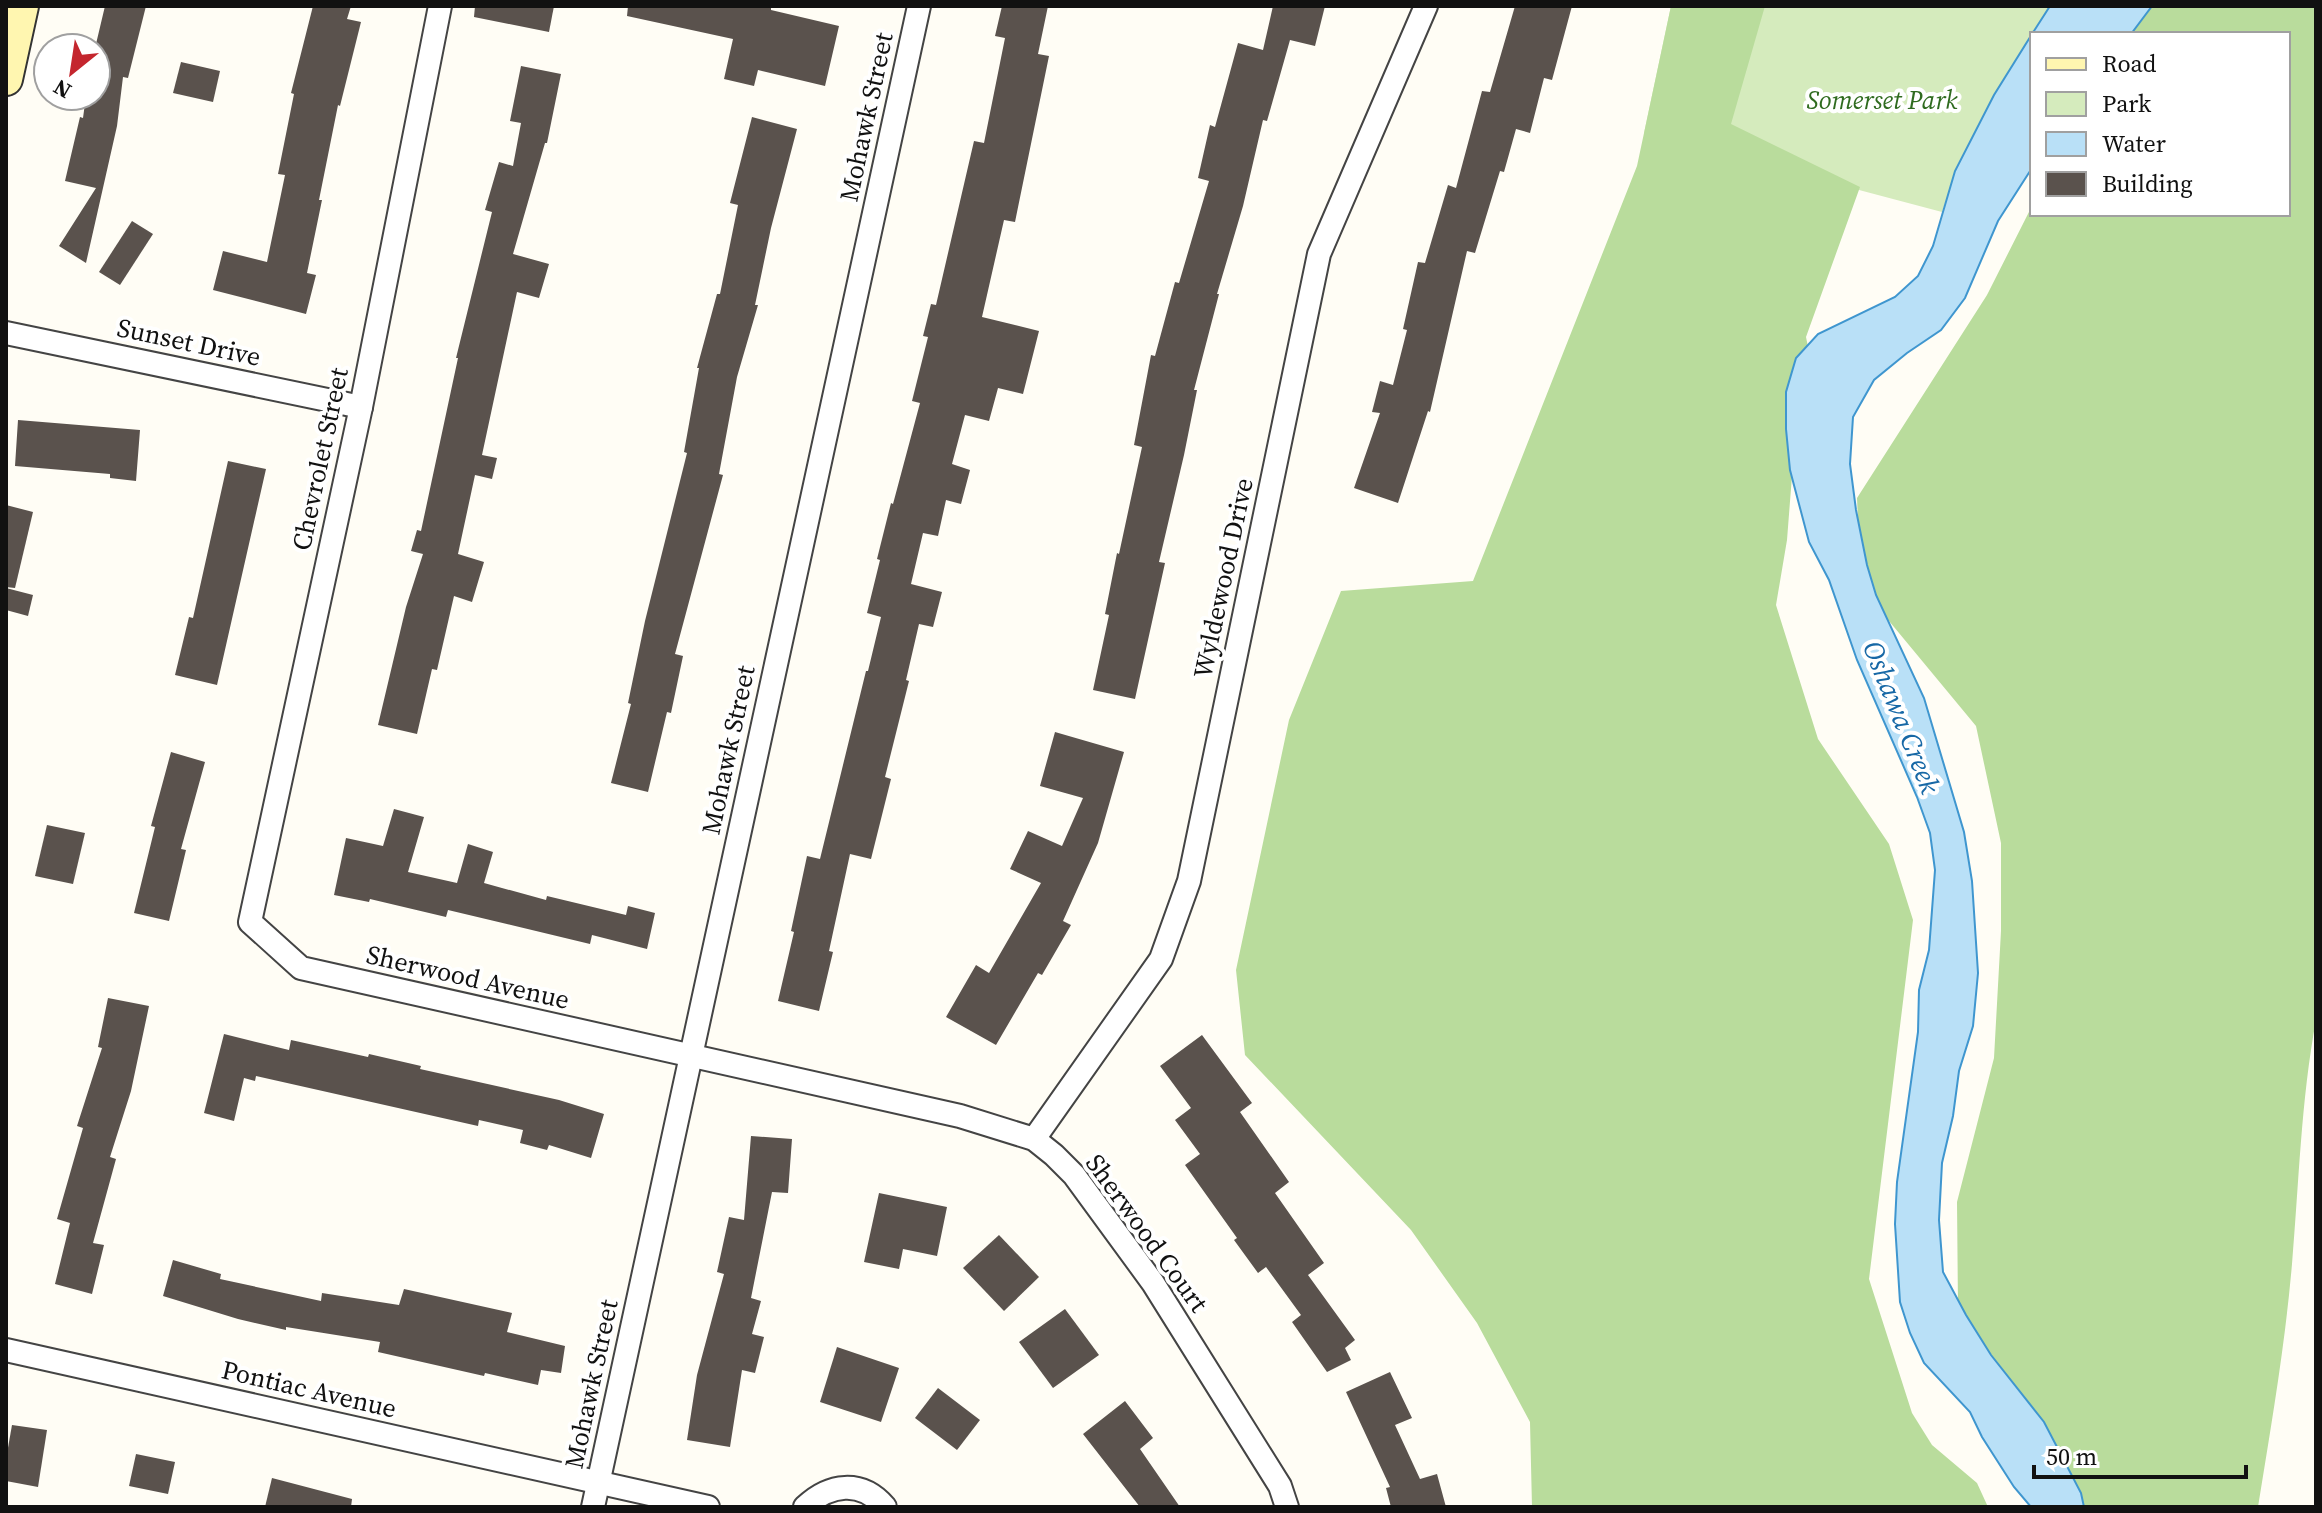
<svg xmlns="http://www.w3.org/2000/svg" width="2322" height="1513" font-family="'Source Serif 4',serif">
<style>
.green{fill:#d5ebbd}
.forest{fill:#b9dc9c}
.water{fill:#b9e0f7;stroke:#3f96cf;stroke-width:2}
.building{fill:#5a524d}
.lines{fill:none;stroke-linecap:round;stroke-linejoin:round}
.street-casing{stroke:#444;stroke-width:26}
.secondary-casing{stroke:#333;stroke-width:36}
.street{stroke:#fff;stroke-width:22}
.secondary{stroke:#fff6b0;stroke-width:32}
.labels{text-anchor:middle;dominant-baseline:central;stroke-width:8;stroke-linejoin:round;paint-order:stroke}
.park-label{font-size:26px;font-style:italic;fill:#2f6b1f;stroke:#fff}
.street-label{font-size:26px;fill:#111;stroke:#fff}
.water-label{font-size:28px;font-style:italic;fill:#1768a6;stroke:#fff}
</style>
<rect width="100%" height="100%" fill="#fffdf5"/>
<path class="green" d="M 1671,6 L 2050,6 C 2008,73 1967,137 1942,212 L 1644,133 Z"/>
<g class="forest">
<path d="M 1671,6 L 1765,6 L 1731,124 L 1860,187 L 1806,337 L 1815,381 L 1795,437 L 1787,540 L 1776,605 L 1818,739 L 1889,844 L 1913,920 L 1869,1279 L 1912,1413 L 1932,1445 L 1977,1483 L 1988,1507 L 1532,1507 L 1530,1422 L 1477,1323 L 1411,1230 L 1245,1055 L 1236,970 L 1289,720 L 1341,591 L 1473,581 L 1637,166 Z"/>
<path d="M 2133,6 L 2316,6 L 2316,1020 C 2301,1100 2299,1183 2292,1264 C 2285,1346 2271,1426 2258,1507 L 2060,1507 L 1958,1308 L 1957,1202 L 1994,1058 L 2001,931 L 2001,843 L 1976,726 L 1870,598 L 1860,566 L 1857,498 L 1987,295 L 2032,206 L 2032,214 L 2288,214 L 2288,34 L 2119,34 Z"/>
</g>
<g class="water">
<path d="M 2050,6 L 2152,6 L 2131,34 L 2032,34 Z"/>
<path d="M 2032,34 L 2032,168 L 1998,221 L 1965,298 L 1941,330 L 1907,353 L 1874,380 L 1853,417 L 1850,464 L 1856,510 L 1867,565 L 1876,595 L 1924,698 L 1964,832 L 1972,881 L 1978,973 L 1973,1026 L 1959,1071 L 1953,1116 L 1942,1163 L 1939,1220 L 1943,1272 L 1966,1315 L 1991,1355 L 2044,1422 L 2081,1493 L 2084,1507 L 2031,1507 L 2014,1487 L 1982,1437 L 1970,1412 L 1924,1363 L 1910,1333 L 1900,1302 L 1895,1224 L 1897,1182 L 1918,1032 L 1919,990 L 1929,950 L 1935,870 L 1930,833 L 1917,797 L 1857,660 L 1829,580 L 1809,542 L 1790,470 L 1786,429 L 1786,392 L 1796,358 L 1818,334 L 1895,297 L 1918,276 L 1933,246 L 1955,171 L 1994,95 Z"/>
</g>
<g class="building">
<path d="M 105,6 L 146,6 L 128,78 L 123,77 L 117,126 L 86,263 L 59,246 L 96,188 L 65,181 L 80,117 L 83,118 L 86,96 L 96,96 L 96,44 Z"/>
<path d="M 313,6 L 351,6 L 347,19 L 361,22 L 340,106 L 338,105 L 319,200 L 322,200 L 307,273 L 316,275 L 306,314 L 213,290 L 223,251 L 267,262 L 285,175 L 278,174 L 294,94 L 291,93 Z"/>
<path d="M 475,6 L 554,6 L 549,32 L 474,17 Z"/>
<path d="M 628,6 L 771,6 L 771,10 L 839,26 L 825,86 L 758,70 L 754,86 L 724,79 L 733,39 L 627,16 Z"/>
<path d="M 1002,6 L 1048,6 L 1038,54 L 1049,56 L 1015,222 L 1004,220 L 982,317 L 1039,331 L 1023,394 L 998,388 L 989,421 L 965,415 L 952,464 L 970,470 L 961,504 L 946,500 L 938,536 L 923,533 L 911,584 L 942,592 L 933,627 L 919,624 L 906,680 L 909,681 L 885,777 L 891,779 L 871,859 L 850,854 L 829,951 L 833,952 L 819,1011 L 778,1001 L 794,932 L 791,931 L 807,856 L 820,859 L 866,671 L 868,671 L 881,617 L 867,613 L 880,560 L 877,559 L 891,503 L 893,504 L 920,403 L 912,401 L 928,337 L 923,336 L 931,304 L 936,305 L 974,141 L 984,143 L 1005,38 L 995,36 Z"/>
<path d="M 1273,6 L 1325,6 L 1315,46 L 1290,40 L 1267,121 L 1263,120 L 1243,206 L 1217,294 L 1219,294 L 1194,390 L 1197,390 L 1184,455 L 1159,562 L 1165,563 L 1135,699 L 1093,690 L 1109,615 L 1105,614 L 1117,553 L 1119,554 L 1142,447 L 1134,445 L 1151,355 L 1155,356 L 1175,282 L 1179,283 L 1209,181 L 1198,178 L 1210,125 L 1215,127 L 1238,43 L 1263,50 Z"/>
<path d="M 1515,6 L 1572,6 L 1552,80 L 1544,78 L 1530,133 L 1516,129 L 1504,172 L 1500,171 L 1475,253 L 1467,251 L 1430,412 L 1428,411 L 1398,503 L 1354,488 L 1380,413 L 1372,412 L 1380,381 L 1393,385 L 1407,330 L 1403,329 L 1418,262 L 1425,263 L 1448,185 L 1456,188 L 1482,91 L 1490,92 Z"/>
<path d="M 181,62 L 220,71 L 213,102 L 173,93 Z"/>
<path d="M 521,66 L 561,74 L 547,143 L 545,143 L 513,254 L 549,264 L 539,298 L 517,292 L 482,455 L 497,458 L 492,479 L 475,475 L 458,554 L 484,562 L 472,602 L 454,596 L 437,670 L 432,669 L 417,734 L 378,725 L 406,607 L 423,554 L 411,551 L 417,530 L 421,531 L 458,358 L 456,358 L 492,212 L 485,210 L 499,162 L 513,166 L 521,123 L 510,121 Z"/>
<path d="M 752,117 L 797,129 L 771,228 L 755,305 L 758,305 L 737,377 L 719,474 L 723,475 L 675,654 L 683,656 L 671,713 L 667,712 L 648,792 L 611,783 L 631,704 L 628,703 L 645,621 L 687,453 L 684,452 L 699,368 L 697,368 L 717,294 L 720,294 L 738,205 L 730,203 Z"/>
<path d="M 132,221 L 153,234 L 120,285 L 99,272 Z"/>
<path d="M 18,420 L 140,430 L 136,481 L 110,478 L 110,474 L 15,466 Z"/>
<path d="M 228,461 L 266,469 L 217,685 L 175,675 L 189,617 L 193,618 Z"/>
<path d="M 6,505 L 33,512 L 15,588 L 6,587 Z"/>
<path d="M 6,588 L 33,595 L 28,616 L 6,610 Z"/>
<path d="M 1055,732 L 1124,752 L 1098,843 L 1063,921 L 1071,925 L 1042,975 L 1038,973 L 996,1045 L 946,1017 L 976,965 L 989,973 L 1041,883 L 1010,869 L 1028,831 L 1062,846 L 1083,798 L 1040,786 Z"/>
<path d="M 171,752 L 205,762 L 181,849 L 186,850 L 169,921 L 134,913 L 155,827 L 151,826 Z"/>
<path d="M 394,809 L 424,817 L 408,872 L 457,883 L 468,844 L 493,852 L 484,883 L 546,900 L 547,896 L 626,915 L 628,906 L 655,913 L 647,949 L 592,935 L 590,944 L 448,910 L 446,917 L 370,899 L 369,902 L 334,895 L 346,838 L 383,846 Z"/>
<path d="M 47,825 L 85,833 L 73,884 L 35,876 Z"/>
<path d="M 108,998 L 149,1006 L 131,1091 L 110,1157 L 116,1159 L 93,1243 L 104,1245 L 92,1294 L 55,1284 L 70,1223 L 57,1219 L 83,1128 L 77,1126 L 102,1048 L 98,1047 Z"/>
<path d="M 224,1034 L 289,1050 L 291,1040 L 368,1057 L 369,1054 L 421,1066 L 420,1069 L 559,1100 L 604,1114 L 591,1158 L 549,1145 L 547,1150 L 520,1143 L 523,1130 L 479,1120 L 478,1126 L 256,1076 L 255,1081 L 244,1078 L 234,1121 L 204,1113 Z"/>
<path d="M 1202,1035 L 1252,1103 L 1240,1112 L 1289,1182 L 1275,1193 L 1324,1263 L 1308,1275 L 1355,1340 L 1345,1348 L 1351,1360 L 1327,1372 L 1292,1322 L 1301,1315 L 1266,1267 L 1258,1273 L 1234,1240 L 1237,1238 L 1185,1165 L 1200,1154 L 1175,1120 L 1191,1108 L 1160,1066 Z"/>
<path d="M 751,1136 L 792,1139 L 788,1193 L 772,1192 L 751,1298 L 761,1301 L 752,1334 L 764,1337 L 755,1373 L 742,1370 L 730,1447 L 687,1440 L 697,1375 L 724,1274 L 717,1272 L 729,1217 L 744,1220 Z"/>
<path d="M 879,1193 L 947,1207 L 937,1256 L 903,1249 L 899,1269 L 864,1262 Z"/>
<path d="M 999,1235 L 1039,1277 L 1004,1311 L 963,1268 Z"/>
<path d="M 173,1260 L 221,1274 L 220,1279 L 321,1301 L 322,1293 L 399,1305 L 404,1289 L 512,1313 L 507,1332 L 565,1346 L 561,1373 L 541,1370 L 538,1385 L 485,1373 L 484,1376 L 378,1352 L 380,1342 L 286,1327 L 286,1330 L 238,1319 L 163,1296 Z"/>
<path d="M 1065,1309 L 1099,1355 L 1053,1388 L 1019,1342 Z"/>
<path d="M 837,1347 L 899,1368 L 881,1422 L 820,1402 Z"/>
<path d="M 1390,1372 L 1412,1418 L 1395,1425 L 1420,1479 L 1437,1474 L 1446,1507 L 1391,1507 L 1386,1488 L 1390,1487 L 1346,1392 Z"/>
<path d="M 938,1388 L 980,1420 L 957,1450 L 915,1418 Z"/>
<path d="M 1125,1401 L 1153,1438 L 1140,1449 L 1180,1507 L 1140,1507 L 1083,1434 Z"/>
<path d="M 12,1425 L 47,1430 L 38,1487 L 6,1481 L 6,1459 Z"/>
<path d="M 136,1454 L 175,1462 L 168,1494 L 129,1486 Z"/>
<path d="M 272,1478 L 352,1499 L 351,1507 L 265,1507 Z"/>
</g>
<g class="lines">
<g class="street-casing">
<g id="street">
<path d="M 440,6 L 361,407 L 250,922 L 301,968 L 960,1116 L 1034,1139 L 1054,1155 L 1074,1175 L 1153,1283 L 1280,1486 L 1287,1507"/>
<path d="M 6,333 L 361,407"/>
<path d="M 1034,1139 L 1161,959 L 1189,881 L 1319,254 L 1426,6"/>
<path d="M 6,1350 L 708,1507"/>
<path d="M 593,1507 L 919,6"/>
<path d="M 805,1507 C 829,1484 861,1479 885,1507"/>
</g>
</g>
<g class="secondary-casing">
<path id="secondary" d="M 6,79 L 22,6"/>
</g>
<use href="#street" class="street"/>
<use href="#secondary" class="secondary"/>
</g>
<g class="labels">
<g class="park-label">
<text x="1882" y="100">Somerset Park</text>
</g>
<g class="street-label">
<text transform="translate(866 117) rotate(-78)">Mohawk Street</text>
<text transform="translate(189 342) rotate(12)">Sunset Drive</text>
<text transform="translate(320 459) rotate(-78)">Chevrolet Street</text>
<text transform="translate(1223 578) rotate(-78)">Wyldewood Drive</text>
<text transform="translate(728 750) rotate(-78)">Mohawk Street</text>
<text transform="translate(468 977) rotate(13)">Sherwood Avenue</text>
<text transform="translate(1147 1233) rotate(54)">Sherwood Court</text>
<text transform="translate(591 1384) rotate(-78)">Mohawk Street</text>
<text transform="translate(309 1389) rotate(13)">Pontiac Avenue</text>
</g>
<g class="water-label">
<text transform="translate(1902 717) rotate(68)">Oshawa Creek</text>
</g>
</g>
<rect width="2322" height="1513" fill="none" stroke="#111111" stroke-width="16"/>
<rect x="2030" y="32" width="260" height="184" fill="#ffffff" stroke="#a0a0a0" stroke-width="2"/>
<rect x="2046" y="58" width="40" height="12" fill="#fff6b0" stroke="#a0a0a0" stroke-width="2"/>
<text x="2102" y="72" font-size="24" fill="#111111">Road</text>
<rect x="2046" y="92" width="40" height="24" fill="#d5ebbd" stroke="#a0a0a0" stroke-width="2"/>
<text x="2102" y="112" font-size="24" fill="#111111">Park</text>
<rect x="2046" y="132" width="40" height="24" fill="#b9e0f7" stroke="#a0a0a0" stroke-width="2"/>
<text x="2102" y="152" font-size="24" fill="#111111">Water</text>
<rect x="2046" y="172" width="40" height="24" fill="#5a524d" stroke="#a0a0a0" stroke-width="2"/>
<text x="2102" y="192" font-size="24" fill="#111111">Building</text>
<g transform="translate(72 72) rotate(210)"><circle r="38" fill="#ffffff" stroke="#a0a0a0" stroke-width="2"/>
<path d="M0-6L14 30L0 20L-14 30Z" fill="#c4262e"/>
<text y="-12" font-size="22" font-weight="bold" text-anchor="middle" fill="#111111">N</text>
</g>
<path d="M2034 1465v12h212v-12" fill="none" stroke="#111111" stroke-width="4"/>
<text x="2046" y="1465" font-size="24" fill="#111111" stroke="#ffffff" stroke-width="6" paint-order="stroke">50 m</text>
</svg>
